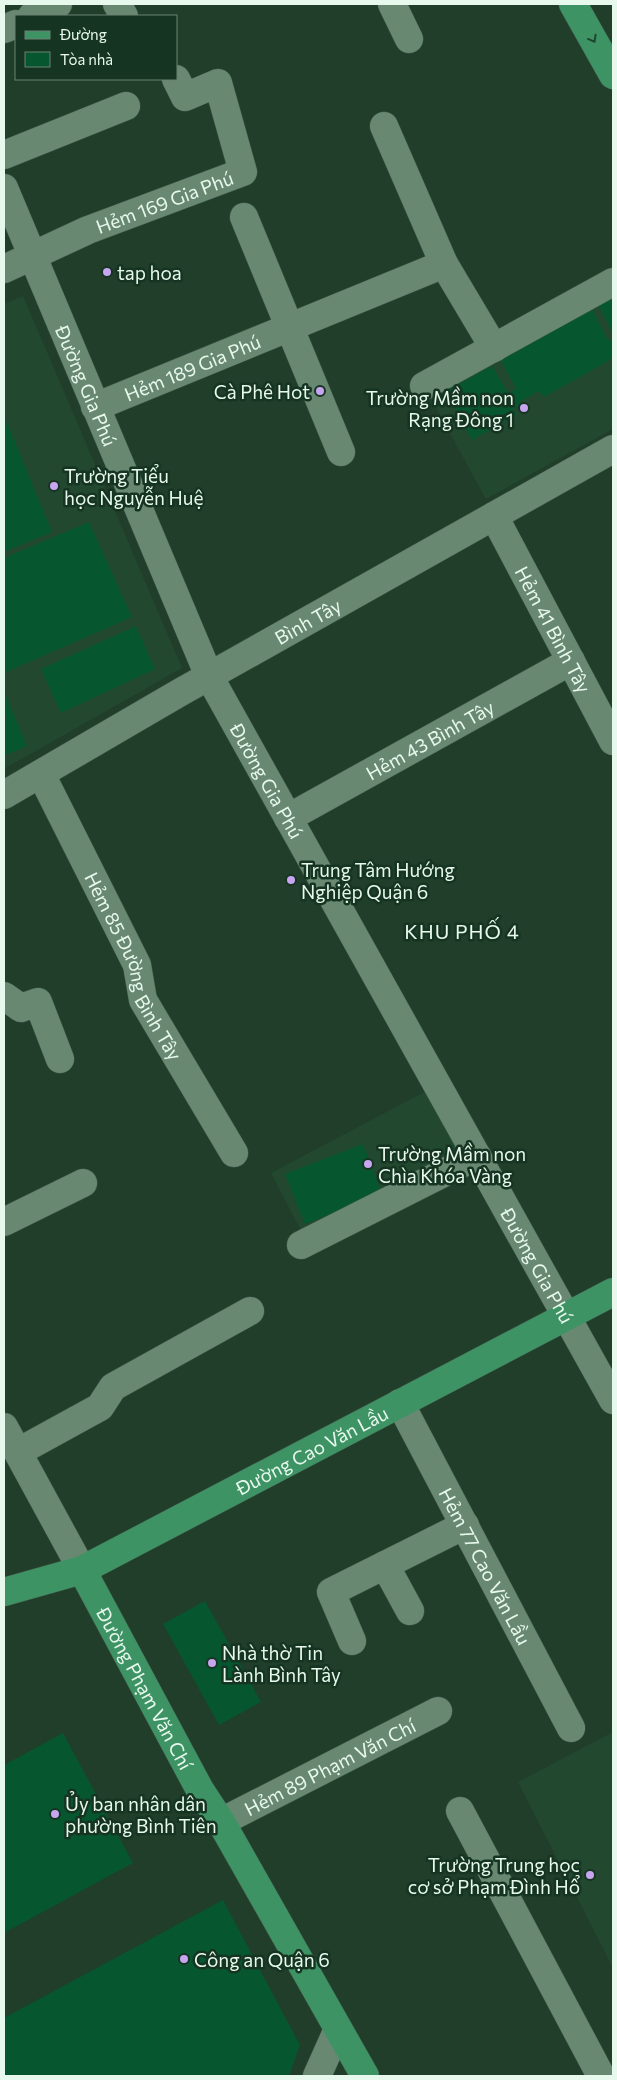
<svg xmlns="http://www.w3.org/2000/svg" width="617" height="2080" font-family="Commissioner,sans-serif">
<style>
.built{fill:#224830}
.building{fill:#06562f}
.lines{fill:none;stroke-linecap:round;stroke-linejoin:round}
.minor-casing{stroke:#415c4c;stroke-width:29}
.major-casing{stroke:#415c4c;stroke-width:29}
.minor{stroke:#688872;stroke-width:28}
.major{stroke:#3e9365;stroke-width:28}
.oneway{stroke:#1e472f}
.poi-dot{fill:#c7a6ef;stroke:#163422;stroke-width:2}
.labels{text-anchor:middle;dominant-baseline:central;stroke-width:5;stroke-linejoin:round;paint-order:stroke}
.street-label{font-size:19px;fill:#e7f8ec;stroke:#163422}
.poi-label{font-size:19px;fill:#e7f8ec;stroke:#163422;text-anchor:start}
.neighbourhood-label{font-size:20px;letter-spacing:1px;fill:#e7f8ec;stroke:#163422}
</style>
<rect width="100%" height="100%" fill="#213e2b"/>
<g class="built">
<path d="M 613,282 L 613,429 L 486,499 L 424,386 Z"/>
<path d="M 23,296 L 182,668 L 4,769 L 4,304 Z"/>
<path d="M 430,1089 L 464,1154 L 305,1238 L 271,1173 Z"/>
<path d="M 613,1732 L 613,1968 L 518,1782 Z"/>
</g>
<g class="building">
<path d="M 586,297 L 608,341 L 613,338 L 613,353 L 610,360 L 544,397 L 539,391 L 519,402 L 520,405 L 513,409 L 516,415 L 472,440 L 446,391 L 492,366 L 508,393 L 516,389 L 494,348 Z"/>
<path d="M 613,297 L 613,334 L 599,306 Z"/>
<path d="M 4,415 L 52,532 L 4,552 Z"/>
<path d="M 89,522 L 132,617 L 4,673 L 4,558 Z"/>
<path d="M 136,626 L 155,669 L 61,713 L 41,669 Z"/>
<path d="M 4,691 L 27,746 L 4,756 Z"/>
<path d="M 363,1144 L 382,1194 L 305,1224 L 285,1174 Z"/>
<path d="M 205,1601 L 261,1702 L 219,1725 L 163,1624 Z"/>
<path d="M 63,1733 L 133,1863 L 4,1933 L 4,1765 Z"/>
<path d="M 223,1900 L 300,2045 L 289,2076 L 4,2076 L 4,2018 Z"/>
</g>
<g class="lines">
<g class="minor-casing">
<g id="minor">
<path d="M 117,4 L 124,16"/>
<path d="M 392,4 L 409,39"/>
<path d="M 32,16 L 58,4"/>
<path d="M 4,29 L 16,24"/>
<path d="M 384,126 L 444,264 L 494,348"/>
<path d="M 4,155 L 126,106"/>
<path id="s1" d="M 4,188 L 209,676 L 613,1400"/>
<path d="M 244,217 L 341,452"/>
<path id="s2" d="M 4,269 L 88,230 L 243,172 L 218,83 L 185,97 L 176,79"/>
<path d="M 424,386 L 613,282"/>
<path id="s3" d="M 95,407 L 444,264"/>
<path id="s4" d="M 494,516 L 613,741"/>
<path id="s5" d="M 41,774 L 137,965 L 143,1000 L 234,1153"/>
<path id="s6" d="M 4,795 L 179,693 L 613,449"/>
<path id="s7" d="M 288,818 L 571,661"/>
<path d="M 4,996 L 21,1008 L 38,1002 L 60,1059"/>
<path d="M 4,1222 L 83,1183"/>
<path d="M 301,1245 L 477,1156"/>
<path id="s8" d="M 400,1403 L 571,1728"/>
<path d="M 4,1427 L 82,1570"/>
<path d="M 18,1452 L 100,1407 L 113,1387 L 250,1311"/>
<path d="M 385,1565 L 410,1611"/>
<path d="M 352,1641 L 331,1592 L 465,1525"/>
<path d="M 460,1811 L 601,2076"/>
<path id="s9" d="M 221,1822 L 438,1711"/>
<path d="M 317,2076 L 338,2029"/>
</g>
</g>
<g class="major-casing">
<g id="major">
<path d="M 573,4 L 613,75"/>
<path id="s10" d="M 82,1570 L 200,1790 L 221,1822 L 365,2076"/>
<path id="s11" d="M 4,1592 L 82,1570 L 613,1292"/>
</g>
</g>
<use href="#minor" class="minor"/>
<use href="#major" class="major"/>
</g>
<defs><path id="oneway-chevron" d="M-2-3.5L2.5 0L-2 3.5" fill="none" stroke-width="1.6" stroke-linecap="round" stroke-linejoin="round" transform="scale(1.25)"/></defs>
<use class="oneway" href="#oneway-chevron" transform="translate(593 39) rotate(61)"/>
<g class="poi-dot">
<circle cx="107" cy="272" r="5"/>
<circle cx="320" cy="391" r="5"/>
<circle cx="524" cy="408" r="5"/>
<circle cx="54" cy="486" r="5"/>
<circle cx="291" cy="880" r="5"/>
<circle cx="368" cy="1164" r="5"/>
<circle cx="212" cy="1663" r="5"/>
<circle cx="55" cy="1814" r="5"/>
<circle cx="590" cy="1875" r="5"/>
<circle cx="184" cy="1959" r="5"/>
</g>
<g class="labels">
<g class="street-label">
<text stroke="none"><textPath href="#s2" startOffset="174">Hẻm 169 Gia Phú</textPath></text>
<text stroke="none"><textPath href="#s3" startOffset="105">Hẻm 189 Gia Phú</textPath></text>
<text stroke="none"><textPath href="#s1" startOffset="214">Đường Gia Phú</textPath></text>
<text stroke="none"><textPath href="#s6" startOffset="350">Bình Tây</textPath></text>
<text stroke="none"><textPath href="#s4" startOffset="128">Hẻm 41 Bình Tây</textPath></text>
<text stroke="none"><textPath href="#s7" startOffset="162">Hẻm 43 Bình Tây</textPath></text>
<text stroke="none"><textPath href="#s1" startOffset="649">Đường Gia Phú</textPath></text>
<text stroke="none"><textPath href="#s5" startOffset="214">Hẻm 85 Đường Bình Tây</textPath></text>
<text stroke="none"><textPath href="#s1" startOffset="1204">Đường Gia Phú</textPath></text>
<text stroke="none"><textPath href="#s11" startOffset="340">Đường Cao Văn Lầu</textPath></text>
<text stroke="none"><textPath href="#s8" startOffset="184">Hẻm 77 Cao Văn Lầu</textPath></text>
<text stroke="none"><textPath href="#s10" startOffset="134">Đường Phạm Văn Chí</textPath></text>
<text stroke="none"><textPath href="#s9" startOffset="122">Hẻm 89 Phạm Văn Chí</textPath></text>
</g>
<g class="poi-label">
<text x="117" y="272">tap hoa</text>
<text x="310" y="391" text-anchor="end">Cà Phê Hot</text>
<text x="514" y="397" text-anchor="end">Trường Mầm non<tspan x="514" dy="22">Rạng Đông 1</tspan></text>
<text x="64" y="475">Trường Tiểu<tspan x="64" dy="22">học Nguyễn Huệ</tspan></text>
<text x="301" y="869">Trung Tâm Hướng<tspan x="301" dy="22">Nghiệp Quận 6</tspan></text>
<text x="378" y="1153">Trường Mầm non<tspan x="378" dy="22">Chìa Khóa Vàng</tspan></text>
<text x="222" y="1652">Nhà thờ Tin<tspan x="222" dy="22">Lành Bình Tây</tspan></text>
<text x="65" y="1803">Ủy ban nhân dân<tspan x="65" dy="22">phường Bình Tiên</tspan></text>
<text x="580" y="1864" text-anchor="end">Trường Trung học<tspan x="580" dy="22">cơ sở Phạm Đình Hổ</tspan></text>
<text x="194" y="1959">Công an Quận 6</text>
</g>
<g class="neighbourhood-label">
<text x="462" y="931">KHU PHỐ 4</text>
</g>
</g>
<rect width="617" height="2080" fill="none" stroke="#e7f8ec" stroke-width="10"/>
<rect x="15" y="15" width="162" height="65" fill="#163422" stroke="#6a8273"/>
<rect x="25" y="31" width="25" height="8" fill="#3e9365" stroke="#6a8273"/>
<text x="60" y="40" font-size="15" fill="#e7f8ec">Đường</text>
<rect x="25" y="52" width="25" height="15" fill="#06562f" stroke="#6a8273"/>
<text x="60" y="65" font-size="15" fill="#e7f8ec">Tòa nhà</text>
</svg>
